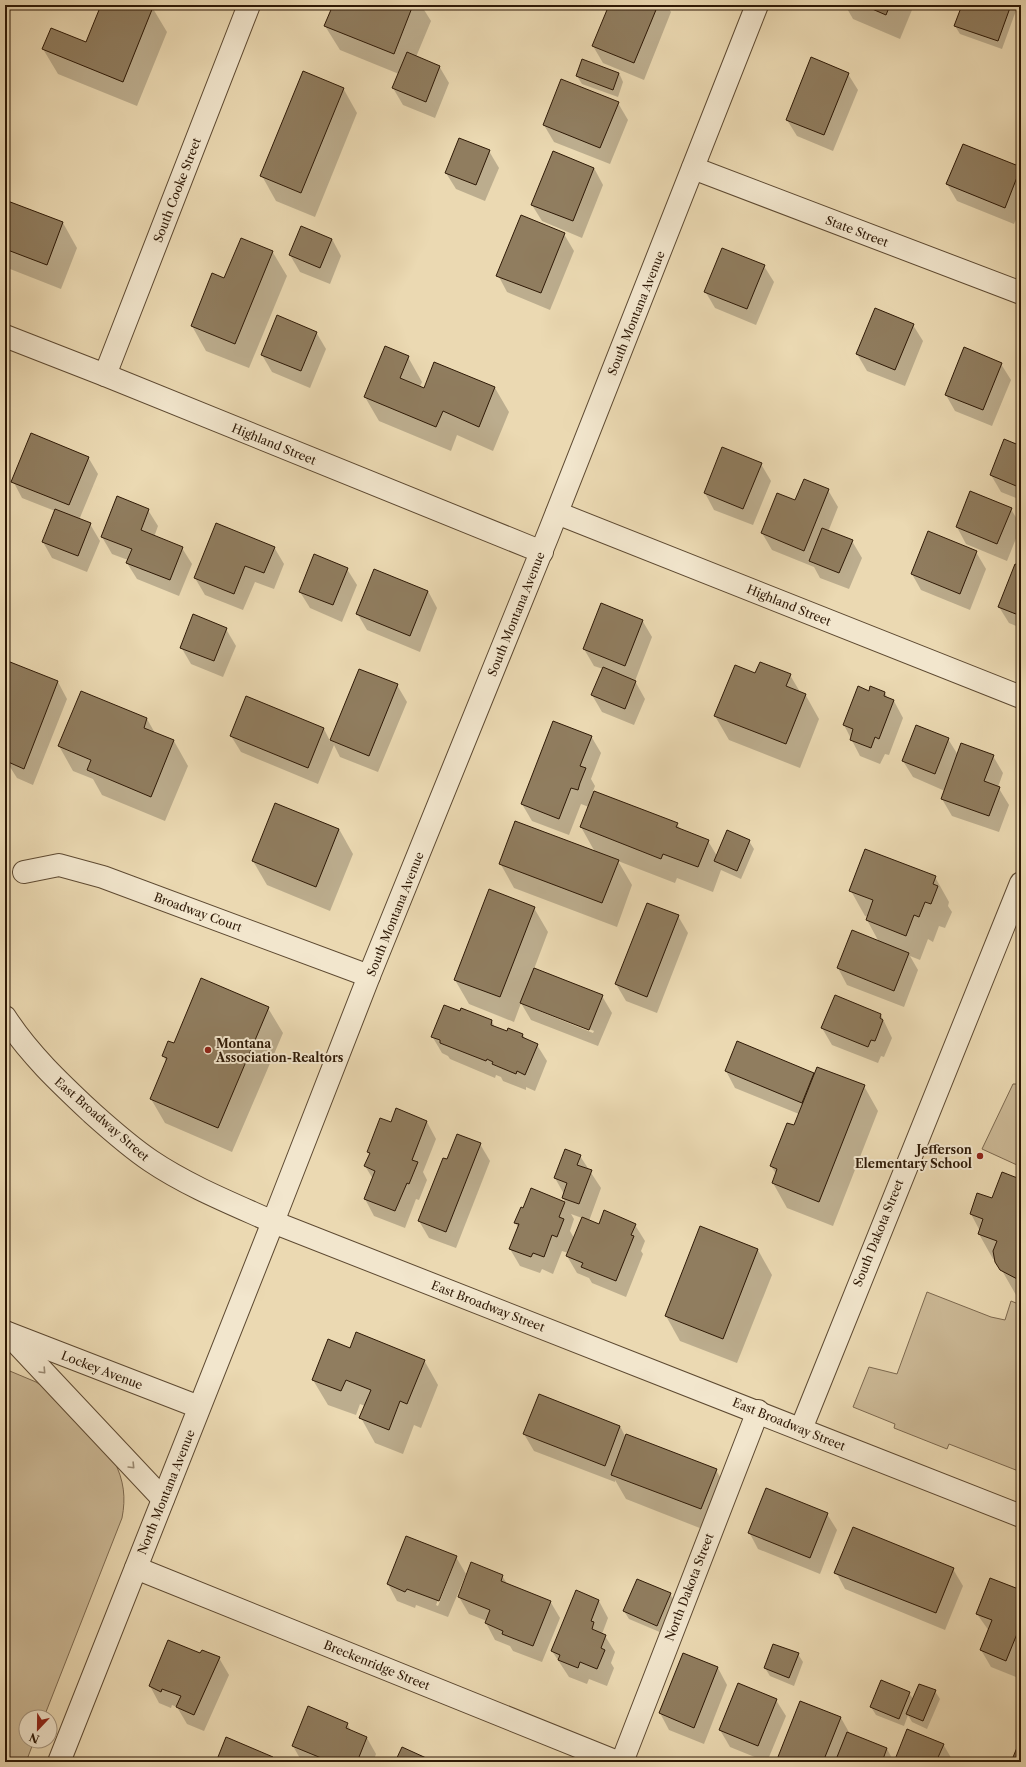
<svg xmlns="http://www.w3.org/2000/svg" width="1026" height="1767" font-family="'Libre Caslon Text',serif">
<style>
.green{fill:#cbb895;stroke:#7c684e}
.shadow{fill:#0003;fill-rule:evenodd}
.building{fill:#907d5f;stroke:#2e1906}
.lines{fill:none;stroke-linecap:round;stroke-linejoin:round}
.minor-casing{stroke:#5d4931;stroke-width:24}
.tertiary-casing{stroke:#5d4931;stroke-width:24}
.minor{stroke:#f2e6cd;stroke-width:22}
.tertiary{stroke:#f2e6cd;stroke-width:22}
.oneway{stroke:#9a8a73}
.poi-dot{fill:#8f2418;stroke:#f2e6cd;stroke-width:1.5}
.labels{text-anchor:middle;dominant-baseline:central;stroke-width:4;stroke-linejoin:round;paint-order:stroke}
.street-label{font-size:12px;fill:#2e1906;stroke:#f2e6cd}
.poi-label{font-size:12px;font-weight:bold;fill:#2e1906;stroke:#f2e6cd;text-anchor:start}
</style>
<rect width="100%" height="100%" fill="#ebd9b2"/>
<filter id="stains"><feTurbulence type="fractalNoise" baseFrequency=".005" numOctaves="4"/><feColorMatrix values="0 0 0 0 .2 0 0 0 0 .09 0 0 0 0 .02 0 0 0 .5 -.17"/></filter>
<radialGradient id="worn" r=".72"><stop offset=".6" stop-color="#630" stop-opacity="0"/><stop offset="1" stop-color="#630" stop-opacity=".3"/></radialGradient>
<g class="green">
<path d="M 1013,1084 L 1021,1084 L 1021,1162 L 1017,1165 L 982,1149 Z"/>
<path d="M 927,1292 L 991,1317 L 1005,1320 L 1011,1301 L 1021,1305 L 1021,1472 L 949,1444 L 947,1449 L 894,1428 L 895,1424 L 853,1407 L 869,1367 L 897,1374 Z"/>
<path d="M 5,1369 L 36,1382 L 45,1388 L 114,1461 C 124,1480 126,1498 122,1518 L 44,1717 L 26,1717 L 26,1741 L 34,1741 L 26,1762 L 5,1762 Z"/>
</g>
<g class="shadow">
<path d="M 102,5 L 146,5 L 152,7 L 167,32 L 137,106 L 58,74 L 43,49 L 87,43 Z"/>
<path d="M 334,5 L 421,5 L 431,21 L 416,57 L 439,66 L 449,83 L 435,118 L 403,105 L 393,88 L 399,74 L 340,50 L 325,26 Z"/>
<path d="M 599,5 L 667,5 L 671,12 L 644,80 L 603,63 L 593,46 L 608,9 Z"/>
<path d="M 845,5 L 914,5 L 900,39 L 853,19 Z"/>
<path d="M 963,5 L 1018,5 L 1002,49 L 960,34 L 955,26 Z"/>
<path d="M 619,73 L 623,82 L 618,97 L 582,84 L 577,76 Z"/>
<path d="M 848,74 L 858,90 L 833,151 L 797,136 L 787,120 Z"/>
<path d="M 343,88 L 357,113 L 315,217 L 276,201 L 262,176 Z"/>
<path d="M 618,103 L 628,120 L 610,164 L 554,142 L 544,125 Z"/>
<path d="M 963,145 L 1021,168 L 1021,208 L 1014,224 L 957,201 L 947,184 Z"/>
<path d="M 489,151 L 499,168 L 485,201 L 456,189 L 446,173 Z"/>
<path d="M 594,168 L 603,185 L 582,238 L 542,221 L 532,205 Z"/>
<path d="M 5,201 L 63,223 L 77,248 L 61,289 L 5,267 Z"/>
<path d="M 564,234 L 574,251 L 550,310 L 507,292 L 498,275 Z"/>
<path d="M 332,239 L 341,256 L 330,284 L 300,272 L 290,255 Z"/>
<path d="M 272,251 L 287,276 L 249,368 L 206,351 L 192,326 L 225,280 Z"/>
<path d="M 764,266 L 774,282 L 756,325 L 715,308 L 705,291 Z"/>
<path d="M 913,325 L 923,341 L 905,386 L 867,371 L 857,354 Z"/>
<path d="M 316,332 L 326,349 L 310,388 L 272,372 L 262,355 Z"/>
<path d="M 408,357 L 422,382 L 420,387 L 424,389 L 495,388 L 509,412 L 493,451 L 457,435 L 451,451 L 379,421 L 365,397 Z"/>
<path d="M 1001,364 L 1011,380 L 992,426 L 955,411 L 946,395 Z"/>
<path d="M 1021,447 L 1021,500 L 1001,492 L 991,475 Z"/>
<path d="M 88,457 L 98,474 L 79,520 L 90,524 L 100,541 L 87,572 L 52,558 L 43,542 L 55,511 L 22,498 L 13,481 Z"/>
<path d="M 761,464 L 771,481 L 753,525 L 714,510 L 705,493 Z"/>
<path d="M 828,490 L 838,507 L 828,532 L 852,541 L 862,558 L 849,589 L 820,578 L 814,567 L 772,550 L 762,533 L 796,501 Z"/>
<path d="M 971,493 L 1011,509 L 1021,526 L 1007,561 L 966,544 L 957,527 Z"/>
<path d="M 148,510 L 158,526 L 154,537 L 182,548 L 192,564 L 179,596 L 137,579 L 127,563 L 128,560 L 112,554 L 102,537 Z"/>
<path d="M 274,547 L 284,564 L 274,589 L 255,582 L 243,610 L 205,595 L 195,578 Z"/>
<path d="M 976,552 L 986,569 L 970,610 L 921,590 L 912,574 Z"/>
<path d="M 1021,567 L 1021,628 L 1009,623 L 999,607 Z"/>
<path d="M 347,569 L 357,585 L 342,622 L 310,608 L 300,592 Z"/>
<path d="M 428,591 L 437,608 L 420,652 L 367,630 L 357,613 Z"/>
<path d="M 642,620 L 652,637 L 635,681 L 645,699 L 634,725 L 602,712 L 592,695 L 603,669 L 594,666 L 584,649 Z"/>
<path d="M 226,629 L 236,646 L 223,677 L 191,664 L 181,647 Z"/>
<path d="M 5,661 L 58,682 L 67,699 L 33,785 L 17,778 L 10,767 L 5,765 Z"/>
<path d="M 359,670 L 397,685 L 407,702 L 378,772 L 340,757 L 334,745 L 318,784 L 241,752 L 231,736 L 246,698 L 324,729 L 330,741 Z"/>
<path d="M 756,674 L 790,675 L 800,692 L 805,694 L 819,719 L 800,768 L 729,740 L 715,716 Z"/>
<path d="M 81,692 L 147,719 L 155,733 L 174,741 L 188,766 L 165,821 L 102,795 L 93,779 L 73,771 L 59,746 Z"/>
<path d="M 869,692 L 885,693 L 888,699 L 894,701 L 903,718 L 889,755 L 885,754 L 880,764 L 860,756 L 844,725 Z"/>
<path d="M 591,736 L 601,753 L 591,779 L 595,786 L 593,791 L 677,824 L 681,830 L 708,841 L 717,856 L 749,841 L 754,849 L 741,879 L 721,870 L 713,892 L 677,878 L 675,883 L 618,861 L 632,885 L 617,927 L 514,888 L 500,863 L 595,852 L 581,827 L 589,807 L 581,804 L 569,835 L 532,821 L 522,804 Z"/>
<path d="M 948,739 L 958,755 L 993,756 L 1003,773 L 998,787 L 1009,805 L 999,832 L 952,816 L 942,799 L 945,791 L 913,777 L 903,761 Z"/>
<path d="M 339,829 L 353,854 L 330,911 L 267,885 L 253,861 Z"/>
<path d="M 935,877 L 949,902 L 948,906 L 952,912 L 945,928 L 939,926 L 933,942 L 928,939 L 920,960 L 910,956 L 918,970 L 904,1007 L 847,985 L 838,968 L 852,931 L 879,942 L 867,920 L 868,917 L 865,916 L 851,891 Z"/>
<path d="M 647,904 L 678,916 L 688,933 L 657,1013 L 626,1001 L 616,984 Z"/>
<path d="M 534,908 L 548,932 L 534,969 L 602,996 L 612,1013 L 598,1046 L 531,1020 L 521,1003 L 514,1022 L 469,1004 L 455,980 ZM 534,1007 L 594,1031 L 593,1033 L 534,1009 Z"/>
<path d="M 268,1008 L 283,1033 L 232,1152 L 165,1123 L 151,1099 L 167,1062 L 163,1056 Z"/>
<path d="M 881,1015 L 892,1038 L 884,1057 L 881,1056 L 878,1063 L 832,1045 L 822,1028 Z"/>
<path d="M 492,1021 L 495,1028 L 507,1032 L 523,1035 L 526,1040 L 537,1045 L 547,1061 L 535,1091 L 526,1087 L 526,1090 L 503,1081 L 501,1077 L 496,1075 L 495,1078 L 450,1059 L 448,1056 L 442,1053 L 432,1036 Z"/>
<path d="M 726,1071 L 813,1073 L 864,1086 L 878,1111 L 833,1226 L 787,1208 L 773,1183 L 776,1174 L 771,1166 L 794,1127 L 799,1114 L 735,1088 Z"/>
<path d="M 397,1110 L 427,1122 L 436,1139 L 423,1172 L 427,1180 L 419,1200 L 416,1199 L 405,1228 L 374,1216 L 365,1199 L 373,1179 L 365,1166 L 370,1156 L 368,1152 L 391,1123 Z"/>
<path d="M 480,1144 L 490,1161 L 456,1248 L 429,1238 L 419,1221 L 447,1161 Z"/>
<path d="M 580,1156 L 601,1188 L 589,1221 L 599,1225 L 635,1225 L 645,1241 L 641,1251 L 643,1254 L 626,1297 L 592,1283 L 589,1278 L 577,1273 L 567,1256 L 568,1253 L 562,1251 L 553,1274 L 542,1269 L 540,1273 L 520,1266 L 510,1249 L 519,1228 L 515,1223 L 524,1209 L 532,1189 L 566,1203 L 563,1198 L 564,1194 L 555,1178 ZM 571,1214 L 582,1218 L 574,1238 L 570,1231 L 574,1219 Z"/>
<path d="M 1021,1179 L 1021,1299 L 1016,1295 L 996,1260 L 993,1259 L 979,1234 L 980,1231 L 971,1214 L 978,1194 L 993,1199 Z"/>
<path d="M 701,1228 L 758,1250 L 772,1275 L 737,1363 L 680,1341 L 666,1316 Z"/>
<path d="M 351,1349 L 424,1360 L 438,1385 L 421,1428 L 414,1425 L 403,1454 L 375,1443 L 361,1418 L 365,1406 L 360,1404 L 356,1415 L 328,1405 L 313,1380 Z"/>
<path d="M 620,1426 L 626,1438 L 716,1470 L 730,1494 L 715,1534 L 626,1499 L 615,1480 L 615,1482 L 534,1451 L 524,1434 Z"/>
<path d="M 827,1514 L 837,1530 L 820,1574 L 758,1549 L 749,1532 Z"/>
<path d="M 456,1557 L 466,1574 L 448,1617 L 416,1605 L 415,1608 L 397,1601 L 388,1584 ZM 451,1567 L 453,1567 L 438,1606 L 436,1605 Z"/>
<path d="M 953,1569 L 963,1586 L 945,1630 L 845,1589 L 836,1572 Z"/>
<path d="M 502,1576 L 508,1585 L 550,1601 L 560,1618 L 542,1662 L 513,1651 L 510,1646 L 495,1640 L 486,1623 L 487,1621 L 469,1614 L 459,1597 Z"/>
<path d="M 1021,1591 L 1021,1663 L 1016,1677 L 991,1667 L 981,1650 L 989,1631 L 977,1614 Z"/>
<path d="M 576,1592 L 599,1601 L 608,1618 L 602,1634 L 605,1636 L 615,1652 L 611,1663 L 614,1668 L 607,1686 L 589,1679 L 587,1684 L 569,1677 L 552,1651 Z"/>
<path d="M 670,1594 L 675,1602 L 662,1633 L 629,1619 L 624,1611 Z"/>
<path d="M 201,1654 L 219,1658 L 229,1675 L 204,1731 L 187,1724 L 177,1707 L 172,1705 L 171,1708 L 159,1703 L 150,1686 Z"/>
<path d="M 683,1654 L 718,1668 L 727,1685 L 704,1744 L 669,1730 L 660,1713 Z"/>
<path d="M 798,1654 L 803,1662 L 794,1686 L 770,1676 L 765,1668 Z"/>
<path d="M 935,1691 L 940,1699 L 927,1729 L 912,1722 L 908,1715 L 904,1726 L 876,1715 L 871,1707 L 909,1693 L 913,1699 Z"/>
<path d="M 776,1700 L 786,1716 L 767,1762 L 730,1747 L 720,1730 Z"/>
<path d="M 841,1718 L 850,1734 L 887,1749 L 894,1762 L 777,1762 Z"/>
<path d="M 347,1723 L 351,1731 L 367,1738 L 376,1754 L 373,1762 L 302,1762 L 293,1746 Z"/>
<path d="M 943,1744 L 953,1761 L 954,1758 L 962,1762 L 895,1762 Z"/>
<path d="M 272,1757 L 275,1762 L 217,1762 Z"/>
</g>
<g class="building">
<path d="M 101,5 L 149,5 L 153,7 L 123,82 L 42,49 L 51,28 L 86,42 Z"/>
<path d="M 333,5 L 413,5 L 394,54 L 324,26 Z"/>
<path d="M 609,5 L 658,5 L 634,63 L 592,46 Z"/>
<path d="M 863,5 L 890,5 L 886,15 Z"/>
<path d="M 962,5 L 1011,5 L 998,41 L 954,26 Z"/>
<path d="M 407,52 L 440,66 L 426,102 L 392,88 Z"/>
<path d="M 811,57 L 849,73 L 824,135 L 786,120 Z"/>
<path d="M 582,59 L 619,73 L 613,90 L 576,76 Z"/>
<path d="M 303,71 L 344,88 L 301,193 L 260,176 Z"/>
<path d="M 561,79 L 619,102 L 600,148 L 543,125 Z"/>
<path d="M 459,138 L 490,150 L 476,185 L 445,173 Z"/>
<path d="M 963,144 L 1021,167 L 1005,208 L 946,184 Z"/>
<path d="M 553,151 L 594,168 L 573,221 L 531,205 Z"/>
<path d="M 5,200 L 63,222 L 47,265 L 5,249 Z"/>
<path d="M 521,215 L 565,233 L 541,293 L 496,276 Z"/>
<path d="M 301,226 L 332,239 L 320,268 L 289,255 Z"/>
<path d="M 241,238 L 273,251 L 235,344 L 191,326 L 212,273 L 224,278 Z"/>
<path d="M 722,248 L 765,265 L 747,309 L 704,292 Z"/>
<path d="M 875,308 L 914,324 L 895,370 L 856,354 Z"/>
<path d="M 277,315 L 317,332 L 301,371 L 261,355 Z"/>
<path d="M 385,346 L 409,356 L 400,378 L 424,388 L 434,362 L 495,387 L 479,427 L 443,411 L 436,427 L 364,397 Z"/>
<path d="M 964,347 L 1002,363 L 983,410 L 945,395 Z"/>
<path d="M 31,433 L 89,457 L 69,505 L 11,482 Z"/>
<path d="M 1004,439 L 1021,446 L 1021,488 L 990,475 Z"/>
<path d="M 722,447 L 762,463 L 743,509 L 704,493 Z"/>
<path d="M 804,479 L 829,489 L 804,551 L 761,533 L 777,493 L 795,500 Z"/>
<path d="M 970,491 L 1012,508 L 997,544 L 956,527 Z"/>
<path d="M 117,496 L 149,509 L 141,530 L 183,547 L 170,580 L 126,563 L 132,549 L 101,537 Z"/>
<path d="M 55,509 L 91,523 L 78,556 L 42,542 Z"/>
<path d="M 216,523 L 275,547 L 264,573 L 245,566 L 234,594 L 194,578 Z"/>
<path d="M 822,528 L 853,540 L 839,573 L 809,561 Z"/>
<path d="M 928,531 L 977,551 L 960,594 L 911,574 Z"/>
<path d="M 314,554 L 348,568 L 333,605 L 299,592 Z"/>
<path d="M 1015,564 L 1021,566 L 1021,616 L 998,607 Z"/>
<path d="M 374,569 L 428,591 L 410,636 L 356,614 Z"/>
<path d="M 601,603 L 643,620 L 625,666 L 583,649 Z"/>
<path d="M 193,614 L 227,628 L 214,661 L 180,648 Z"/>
<path d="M 5,660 L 58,681 L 24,769 L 6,761 L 9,754 L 5,752 Z"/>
<path d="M 760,662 L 791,674 L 786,686 L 806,694 L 786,744 L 714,716 L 735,665 L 755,673 Z"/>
<path d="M 603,667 L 636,681 L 625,709 L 591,695 Z"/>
<path d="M 359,669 L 398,684 L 369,756 L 330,740 Z"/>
<path d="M 858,686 L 869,691 L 870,686 L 885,692 L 884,696 L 894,700 L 879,739 L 875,737 L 871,748 L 850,740 L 853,729 L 843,725 Z"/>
<path d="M 81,691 L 147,718 L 144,728 L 174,740 L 151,797 L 87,770 L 91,760 L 58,746 Z"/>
<path d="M 246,696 L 324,728 L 308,768 L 230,736 Z"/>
<path d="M 553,721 L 592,736 L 580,766 L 586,768 L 580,783 L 578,790 L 571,788 L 559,819 L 521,804 Z"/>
<path d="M 916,725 L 949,738 L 935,774 L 902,761 Z"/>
<path d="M 961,743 L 994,755 L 984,781 L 1000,787 L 989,816 L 941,799 Z"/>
<path d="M 594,791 L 678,823 L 676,827 L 709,840 L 698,867 L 663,854 L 661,859 L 580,827 Z"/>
<path d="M 275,803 L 339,829 L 316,887 L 252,861 Z"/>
<path d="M 515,821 L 619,860 L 602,903 L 499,864 Z"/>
<path d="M 727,830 L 750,840 L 737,871 L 714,861 Z"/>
<path d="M 865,849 L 936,876 L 933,884 L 938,886 L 931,904 L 925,902 L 919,917 L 914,915 L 906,936 L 866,920 L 873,900 L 849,891 Z"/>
<path d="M 489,889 L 535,907 L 500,997 L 454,980 Z"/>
<path d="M 647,903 L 679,915 L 647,997 L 615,984 Z"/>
<path d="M 852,930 L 909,953 L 894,991 L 837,968 Z"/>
<path d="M 534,968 L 603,995 L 589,1030 L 520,1003 Z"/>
<path d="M 201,978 L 269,1007 L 218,1128 L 150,1099 L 167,1058 L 162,1056 L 168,1041 L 174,1043 Z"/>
<path d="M 835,995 L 881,1014 L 880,1018 L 883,1020 L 877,1036 L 875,1041 L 871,1040 L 868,1047 L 821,1028 Z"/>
<path d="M 444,1005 L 460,1011 L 461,1008 L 492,1020 L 491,1025 L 507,1031 L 508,1028 L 523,1034 L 522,1037 L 538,1044 L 525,1075 L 517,1071 L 516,1074 L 492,1064 L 493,1062 L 487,1059 L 486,1061 L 440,1043 L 440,1040 L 431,1037 Z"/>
<path d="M 737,1041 L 814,1073 L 802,1103 L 725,1071 Z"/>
<path d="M 817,1067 L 865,1085 L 819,1202 L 772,1183 L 777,1169 L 770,1166 L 787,1123 L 794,1125 Z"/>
<path d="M 396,1108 L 427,1121 L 412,1160 L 418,1162 L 409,1184 L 407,1183 L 395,1211 L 364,1199 L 375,1171 L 364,1166 L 370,1153 L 367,1152 L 380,1118 L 391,1122 Z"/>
<path d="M 457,1134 L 481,1143 L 446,1232 L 418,1221 L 443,1158 L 447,1159 Z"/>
<path d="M 565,1149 L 581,1155 L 577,1165 L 592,1170 L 579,1204 L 562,1198 L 567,1183 L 554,1178 Z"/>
<path d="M 1002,1172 L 1020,1179 L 1021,1177 L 1021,1281 L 1000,1270 L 995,1262 L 993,1251 L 997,1241 L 978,1234 L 983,1219 L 970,1214 L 977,1193 L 992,1198 Z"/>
<path d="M 531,1188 L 565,1202 L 559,1217 L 564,1219 L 557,1237 L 552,1235 L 544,1257 L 533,1253 L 531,1257 L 509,1249 L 519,1224 L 514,1223 L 521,1207 L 523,1208 Z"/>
<path d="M 604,1210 L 636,1224 L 631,1235 L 634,1236 L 616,1281 L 581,1267 L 583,1263 L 566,1256 L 582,1217 L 599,1224 Z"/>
<path d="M 700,1226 L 758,1249 L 723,1339 L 665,1316 Z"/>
<path d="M 356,1332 L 425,1360 L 407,1404 L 400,1401 L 389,1430 L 359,1418 L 371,1390 L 346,1380 L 341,1391 L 312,1380 L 328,1339 L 350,1348 Z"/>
<path d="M 539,1394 L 620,1426 L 605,1466 L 523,1434 Z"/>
<path d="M 626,1434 L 717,1469 L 701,1509 L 611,1475 Z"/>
<path d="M 766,1488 L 828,1513 L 810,1558 L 748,1533 Z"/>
<path d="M 853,1527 L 954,1568 L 936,1613 L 834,1573 Z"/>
<path d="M 406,1536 L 457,1556 L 439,1601 L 407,1589 L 405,1592 L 387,1584 Z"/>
<path d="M 471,1562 L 503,1575 L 501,1581 L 551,1601 L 533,1646 L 502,1634 L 503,1631 L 485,1623 L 490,1610 L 458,1597 Z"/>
<path d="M 990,1578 L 1021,1590 L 1021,1624 L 1006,1661 L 980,1650 L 992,1620 L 976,1614 Z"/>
<path d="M 637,1579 L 671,1593 L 657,1626 L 623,1611 Z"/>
<path d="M 576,1590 L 599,1600 L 591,1621 L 594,1622 L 592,1629 L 606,1635 L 601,1648 L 605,1650 L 597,1669 L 580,1662 L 578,1668 L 558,1660 L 560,1655 L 551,1651 Z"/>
<path d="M 168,1640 L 200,1653 L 202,1650 L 220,1657 L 194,1715 L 176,1707 L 181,1696 L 162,1689 L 161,1692 L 149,1686 Z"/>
<path d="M 773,1644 L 799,1653 L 789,1678 L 764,1668 Z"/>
<path d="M 683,1653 L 718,1667 L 694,1728 L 659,1713 Z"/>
<path d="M 881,1680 L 910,1692 L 899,1719 L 870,1707 Z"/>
<path d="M 738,1683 L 777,1699 L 758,1746 L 719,1730 Z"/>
<path d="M 919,1684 L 936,1690 L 923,1721 L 906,1714 Z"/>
<path d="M 800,1701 L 841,1717 L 823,1762 L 776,1762 Z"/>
<path d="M 308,1706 L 348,1723 L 346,1728 L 367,1737 L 357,1762 L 331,1762 L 292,1746 Z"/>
<path d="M 907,1729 L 944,1744 L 936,1762 L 894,1762 Z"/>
<path d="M 847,1732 L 887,1748 L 882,1762 L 835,1762 Z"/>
<path d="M 226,1737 L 273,1757 L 270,1762 L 216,1762 Z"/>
<path d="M 1021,1738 L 1021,1762 L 1011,1762 Z"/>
<path d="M 402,1747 L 435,1762 L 395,1762 Z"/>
</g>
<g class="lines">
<g class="minor-casing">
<g id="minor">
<path d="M 693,168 L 1021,293"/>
<path d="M 5,336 L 105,375 L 542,552"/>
<path d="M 105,375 L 249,5"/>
<path d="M 557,513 L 1021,697"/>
<path d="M 24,872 L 59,865 L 103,877 L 369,976"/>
<path d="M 273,1222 L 369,976 L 548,535 L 757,5"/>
<path d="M 5,1332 L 199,1407"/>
<path d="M 801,1429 L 1021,883"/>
<path d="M 136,1568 L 617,1762"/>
<path d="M 622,1762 L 758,1411"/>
</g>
</g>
<g class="tertiary-casing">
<g id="tertiary">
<path d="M 5,1017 C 29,1054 60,1083 92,1113 C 111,1130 130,1147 151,1161 C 188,1186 233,1204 273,1222 L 1021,1516"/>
<path d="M 7,1333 L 163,1499"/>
<path d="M 59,1762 L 273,1222"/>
</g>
</g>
<use href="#minor" class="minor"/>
<use href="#tertiary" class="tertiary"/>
</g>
<defs><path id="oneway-chevron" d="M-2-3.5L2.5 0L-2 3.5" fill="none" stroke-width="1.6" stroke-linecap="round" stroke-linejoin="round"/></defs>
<g class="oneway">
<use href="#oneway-chevron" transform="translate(43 1371) rotate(47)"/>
<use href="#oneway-chevron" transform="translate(132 1466) rotate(46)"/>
</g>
<g class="poi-dot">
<circle cx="208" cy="1050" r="4"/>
<circle cx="980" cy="1156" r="4"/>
</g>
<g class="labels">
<g class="street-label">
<text transform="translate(177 190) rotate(-69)">South Cooke Street</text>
<text transform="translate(857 231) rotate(21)">State Street</text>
<text transform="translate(636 313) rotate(-68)">South Montana Avenue</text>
<text transform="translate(274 444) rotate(22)">Highland Street</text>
<text transform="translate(789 605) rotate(22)">Highland Street</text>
<text transform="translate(516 614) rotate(-68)">South Montana Avenue</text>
<text transform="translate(198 912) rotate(20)">Broadway Court</text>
<text transform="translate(395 914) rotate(-68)">South Montana Avenue</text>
<text transform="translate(102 1119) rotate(41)">East Broadway Street</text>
<text transform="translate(878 1233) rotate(-68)">South Dakota Street</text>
<text transform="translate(488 1306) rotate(21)">East Broadway Street</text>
<text transform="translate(102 1370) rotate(21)">Lockey Avenue</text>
<text transform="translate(789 1424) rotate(22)">East Broadway Street</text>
<text transform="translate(166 1492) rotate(-68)">North Montana Avenue</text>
<text transform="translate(689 1587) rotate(-69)">North Dakota Street</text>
<text transform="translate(377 1665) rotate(22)">Breckenridge Street</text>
</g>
<g class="poi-label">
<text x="216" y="1043">Montana<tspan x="216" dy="14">Association-Realtors</tspan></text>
<text x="972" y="1149" text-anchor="end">Jefferson<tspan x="972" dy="14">Elementary School</tspan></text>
</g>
</g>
<rect width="1026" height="1767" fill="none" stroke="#ebd9b2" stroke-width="20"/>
<rect x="6" y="6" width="1014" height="1755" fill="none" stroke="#2e1906" stroke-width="2"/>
<rect x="10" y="10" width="1006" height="1747" fill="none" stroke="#2e1906"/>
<g transform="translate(38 1729) rotate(202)"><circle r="19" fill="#f2e6cd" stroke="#a4947d"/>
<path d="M0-3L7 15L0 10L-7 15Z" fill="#8f2418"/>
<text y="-6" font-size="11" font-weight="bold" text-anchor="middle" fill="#2e1906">N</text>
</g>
<rect width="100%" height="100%" filter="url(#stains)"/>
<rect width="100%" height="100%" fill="url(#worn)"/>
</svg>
